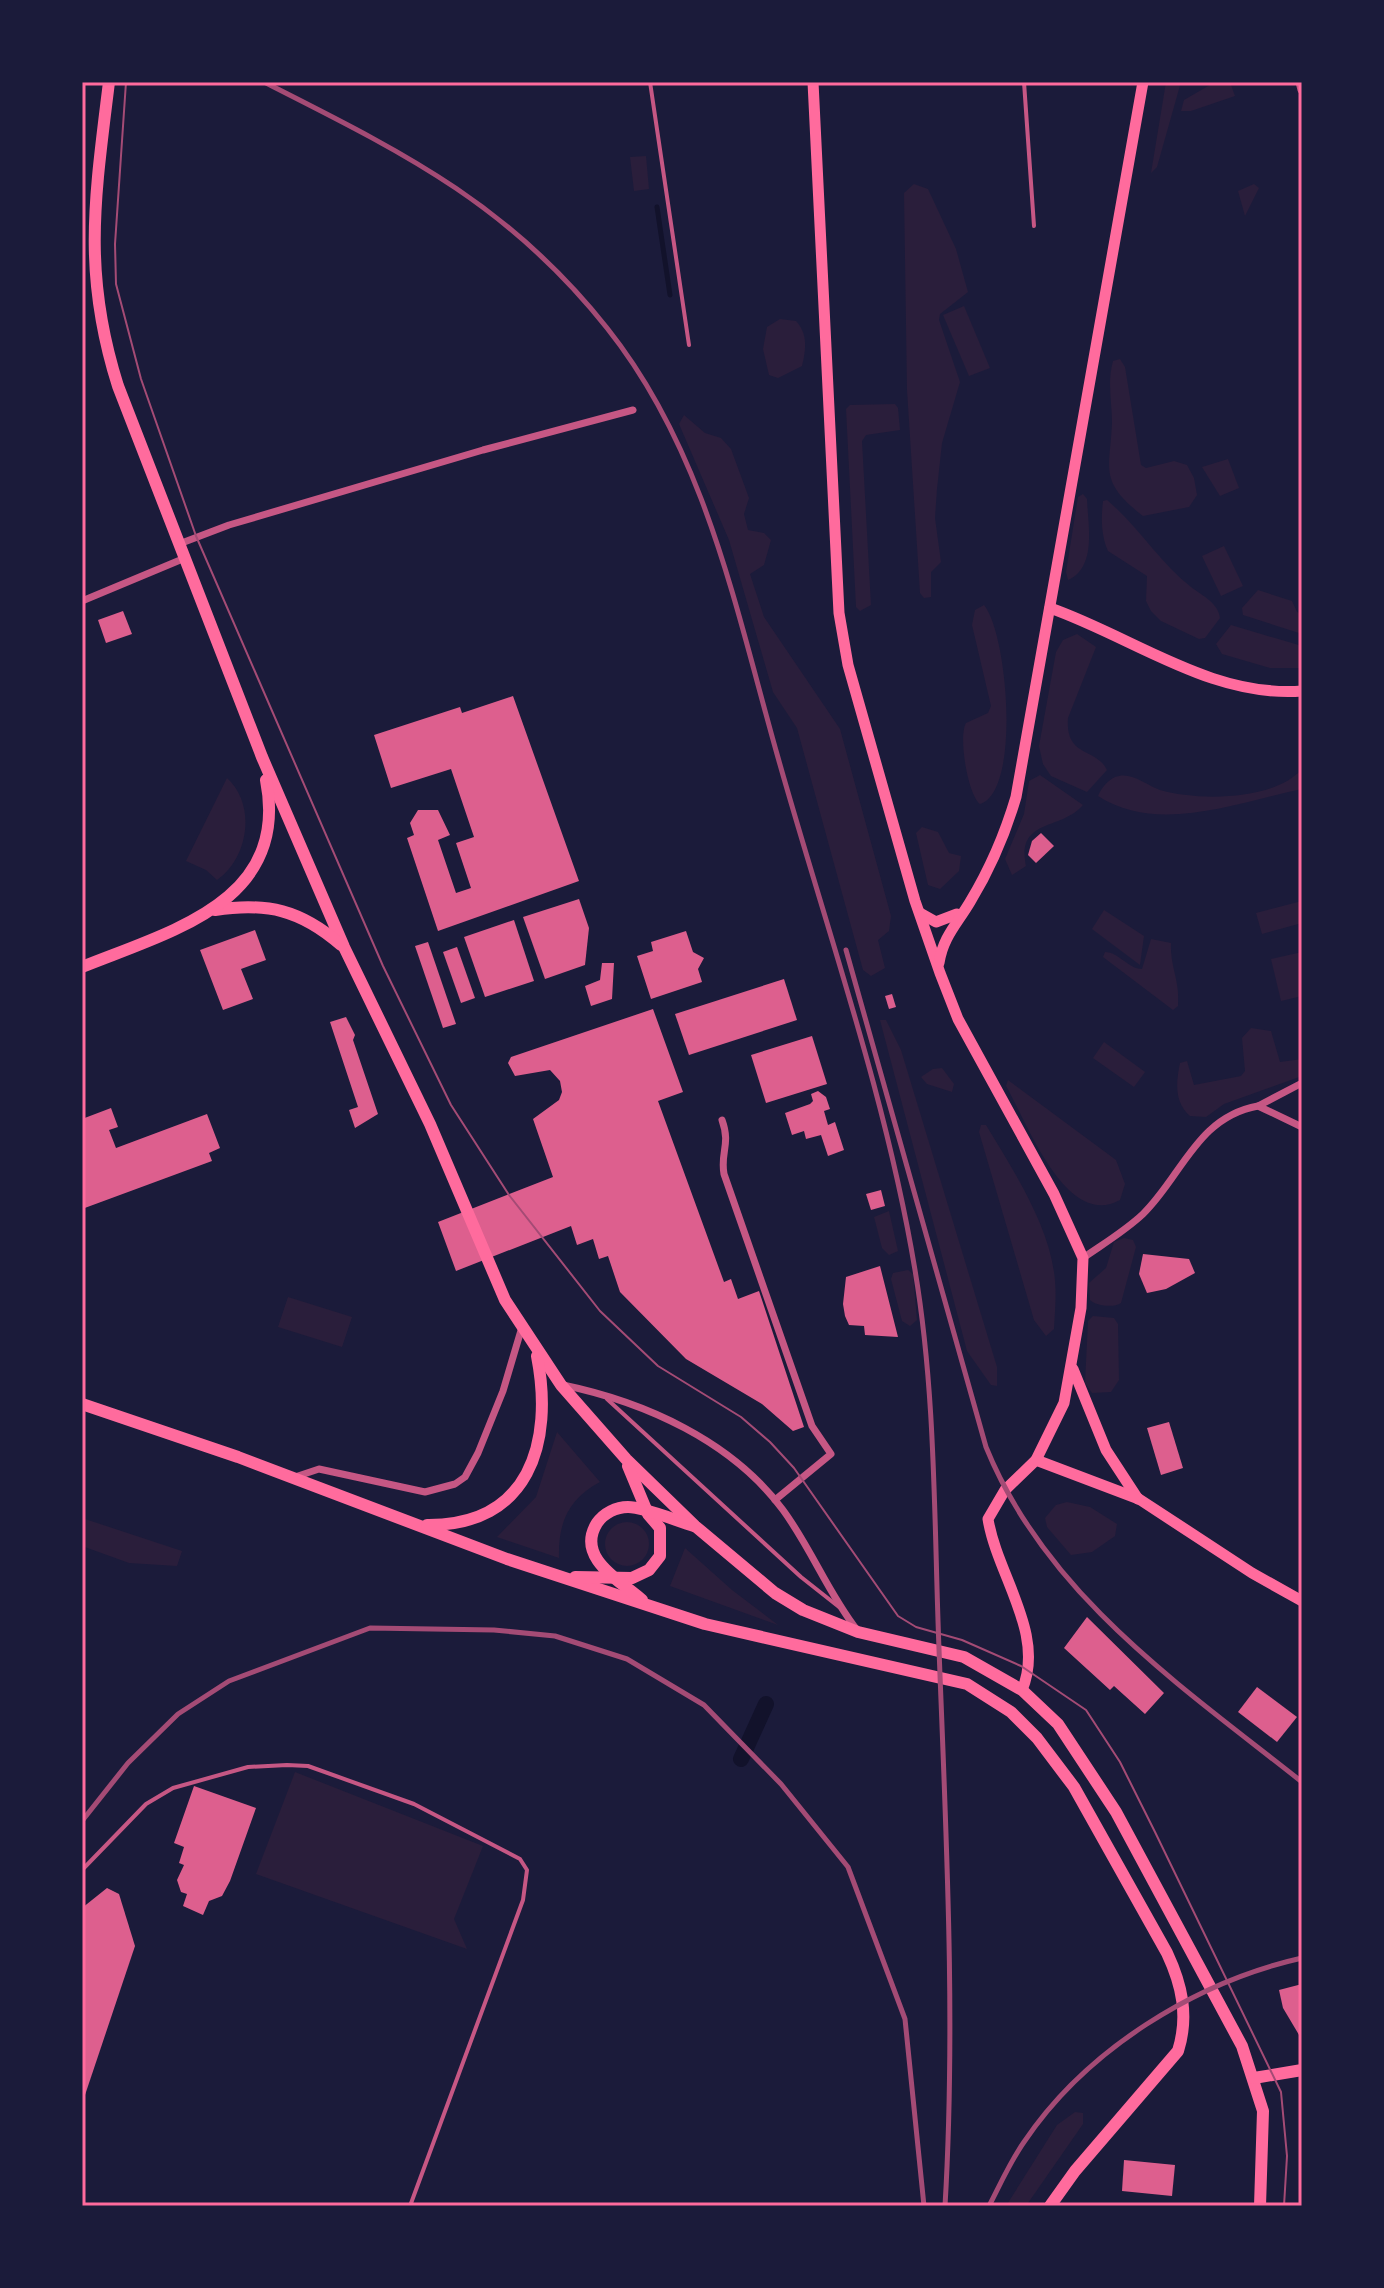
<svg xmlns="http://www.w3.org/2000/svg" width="1384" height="2288" font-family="'Alegreya Sans',sans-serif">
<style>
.green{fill:#2a1e3b}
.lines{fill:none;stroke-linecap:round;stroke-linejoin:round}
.stream{stroke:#12122b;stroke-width:5}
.canal{stroke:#12122b;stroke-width:16}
.building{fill:#dd5f8e}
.service{stroke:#c65784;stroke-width:4}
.minor{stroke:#c65784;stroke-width:7}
.tertiary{stroke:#c65784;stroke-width:9}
.secondary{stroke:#ff6b9d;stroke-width:11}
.primary{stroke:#ff6b9d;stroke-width:12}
.tram{stroke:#a44b75;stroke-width:2}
.rail{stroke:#a44b75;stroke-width:5}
.neatline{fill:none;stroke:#ff6b9d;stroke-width:3}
</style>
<rect width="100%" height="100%" fill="#1b1b3a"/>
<g class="green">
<path d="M 1166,82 L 1181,82 L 1157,167 L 1151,173 Z"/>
<path d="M 1215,82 L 1230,82 L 1235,96 L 1191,111 L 1181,111 L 1184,100 Z"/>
<path d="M 646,156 L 649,189 L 634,191 L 630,157 Z"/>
<path d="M 914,184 L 928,189 L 956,249 L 968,292 L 940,314 L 939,320 L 960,382 L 942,443 L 937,489 L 935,518 L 941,562 L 931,572 L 931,597 L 924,598 L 920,593 L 907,390 L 904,193 Z"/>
<path d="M 1254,184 L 1259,188 L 1245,216 L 1238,191 Z"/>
<path d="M 964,306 L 990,368 L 969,376 L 943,315 Z"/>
<path d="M 780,319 L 796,321 C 808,334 806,349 802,366 L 778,378 L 769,375 L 763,349 L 767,327 Z"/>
<path d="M 1120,359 L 1125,367 L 1141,465 L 1146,468 L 1174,461 L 1187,465 L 1194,478 L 1197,495 L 1189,507 L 1143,516 C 1098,481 1110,470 1112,423 C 1112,402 1107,382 1113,361 Z"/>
<path d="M 895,404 L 898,408 L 900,430 L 866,435 L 862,441 L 871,605 L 860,611 L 856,607 L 846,409 L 850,405 Z"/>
<path d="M 684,415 L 705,433 L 721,438 L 731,449 L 749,498 L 744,514 L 748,530 L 764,533 L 771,540 L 764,565 L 750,574 L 764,617 L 840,729 L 891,916 L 889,931 L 878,940 L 885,968 L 871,976 L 863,970 L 797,728 L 773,692 L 729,540 L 679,424 Z"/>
<path d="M 1228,459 L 1239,488 L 1220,496 L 1202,467 Z"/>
<path d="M 1083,494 L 1087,499 C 1088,525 1097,567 1068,580 L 1066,572 L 1078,497 Z"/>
<path d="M 1107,500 C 1139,527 1159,562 1191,587 C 1203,596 1218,603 1220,618 L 1205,638 L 1199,639 L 1161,621 L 1151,611 L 1146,601 L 1147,576 L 1108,551 C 1101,535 1101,518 1103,501 Z"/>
<path d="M 1224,546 L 1243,586 L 1221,596 L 1202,556 Z"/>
<path d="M 1258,590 L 1292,601 L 1297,612 L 1302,614 L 1302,634 L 1243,615 L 1242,608 Z"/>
<path d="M 984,605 C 1008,634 1021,792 980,804 C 968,795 958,737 966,723 L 988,713 L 991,706 L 972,625 L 975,610 Z"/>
<path d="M 1231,625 L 1302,646 L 1302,668 L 1270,668 L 1222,654 L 1216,644 Z"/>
<path d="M 1077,634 L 1096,647 L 1068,718 C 1065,758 1096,747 1107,770 L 1087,792 L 1051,776 L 1043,764 L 1039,746 L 1056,652 L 1063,640 Z"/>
<path d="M 1302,769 L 1302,789 C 1238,802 1158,835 1098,796 C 1101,788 1110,777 1119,776 C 1133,773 1148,786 1160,790 C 1198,801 1274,801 1302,769 Z"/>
<path d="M 1040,775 L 1083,805 C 1061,831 1016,818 1026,866 L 1012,875 L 1005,859 L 1024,814 L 1029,781 Z"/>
<path d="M 227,778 C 257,805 248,859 217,880 L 206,870 L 186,861 Z"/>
<path d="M 922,827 L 938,832 L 949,853 L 961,856 L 959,871 L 940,889 L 928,885 L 916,833 Z"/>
<path d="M 1302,901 L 1302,923 L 1262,934 L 1256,913 Z"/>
<path d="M 1104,910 L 1144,936 L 1140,965 L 1092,929 Z"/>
<path d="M 1151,939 L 1171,943 C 1170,967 1180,980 1178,1006 L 1173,1010 L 1103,957 L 1105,952 C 1119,952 1128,969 1142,969 Z"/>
<path d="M 1302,952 L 1302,996 L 1281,1001 L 1271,959 Z"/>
<path d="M 880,1020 L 886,1020 L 901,1050 L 997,1367 L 997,1386 L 991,1385 L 967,1351 Z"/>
<path d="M 1251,1028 L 1271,1031 L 1280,1062 L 1302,1059 L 1302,1076 L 1224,1104 L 1206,1117 L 1190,1116 C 1174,1102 1176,1082 1180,1063 L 1187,1061 L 1194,1085 L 1241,1076 L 1245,1071 L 1242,1038 Z"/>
<path d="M 1104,1042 L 1145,1072 L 1134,1087 L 1093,1058 Z"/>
<path d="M 942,1068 L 954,1084 L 952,1092 L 927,1084 L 921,1077 L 933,1069 Z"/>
<path d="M 1008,1080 L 1116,1160 L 1125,1184 L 1120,1200 C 1066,1230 1027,1122 1006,1086 Z"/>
<path d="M 981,1125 L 986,1125 C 1012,1168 1047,1222 1054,1272 C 1057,1291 1055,1310 1054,1329 L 1046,1336 L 1034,1320 L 979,1132 Z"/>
<path d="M 889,1211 L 898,1251 L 889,1255 L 882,1248 L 874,1217 Z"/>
<path d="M 1124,1238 L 1133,1240 L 1136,1247 L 1121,1303 C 1114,1308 1096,1306 1090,1300 L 1089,1283 L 1106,1268 L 1114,1242 Z"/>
<path d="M 908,1270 L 913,1274 L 917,1320 L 910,1326 L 902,1321 L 891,1279 L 893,1273 Z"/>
<path d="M 288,1297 L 352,1317 L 342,1347 L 278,1327 Z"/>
<path d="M 1093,1316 L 1114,1318 L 1118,1324 L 1119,1380 L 1111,1392 L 1092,1393 L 1085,1383 L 1088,1321 Z"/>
<path d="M 557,1432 L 600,1482 C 568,1499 558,1523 559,1558 L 497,1537 L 536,1497 Z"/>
<path d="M 1067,1502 L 1090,1507 L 1117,1524 L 1115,1536 L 1092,1552 L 1071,1555 L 1047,1527 L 1045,1518 L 1056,1505 Z"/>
<path d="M 82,1518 L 182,1551 L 177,1566 L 129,1563 L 82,1546 Z"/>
<circle cx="627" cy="1544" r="22"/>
<path d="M 685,1548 L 732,1590 L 778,1625 L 670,1586 Z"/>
<path d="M 295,1772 L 483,1846 L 454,1919 L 467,1949 L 256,1874 Z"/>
<path d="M 1075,2112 L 1083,2113 L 1083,2124 L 1026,2206 L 1006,2206 L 1057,2125 Z"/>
</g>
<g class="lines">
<path class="stream" d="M 657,207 L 670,295"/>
<path class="canal" d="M 741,1759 L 766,1704"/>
</g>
<g class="building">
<path d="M 123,611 L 132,634 L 106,643 L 98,620 Z"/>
<path d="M 513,696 L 579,881 L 438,931 L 407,838 L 414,835 L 410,823 L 418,810 L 438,810 L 450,835 L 438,840 L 456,893 L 471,888 L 456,843 L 474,837 L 451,769 L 391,788 L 374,735 L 460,707 L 462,713 Z"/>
<path d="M 1041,833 L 1054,846 L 1036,863 L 1028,855 L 1032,841 Z"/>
<path d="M 579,899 L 589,928 L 585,965 L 545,979 L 523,917 Z"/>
<path d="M 514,920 L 534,981 L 485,997 L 464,937 Z"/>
<path d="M 255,930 L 266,960 L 241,969 L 253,999 L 223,1010 L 200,950 Z"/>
<path d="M 686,931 L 693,952 L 704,958 L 698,969 L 702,982 L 651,999 L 637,956 L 653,951 L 651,942 Z"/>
<path d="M 428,942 L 456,1024 L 443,1028 L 415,946 Z"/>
<path d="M 457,947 L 475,998 L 461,1003 L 443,952 Z"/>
<path d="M 602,963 L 614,963 L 612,999 L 591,1006 L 585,986 L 600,980 Z"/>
<path d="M 784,979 L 797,1020 L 689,1055 L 675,1014 Z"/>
<path d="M 892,994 L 896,1007 L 889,1009 L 885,996 Z"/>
<path d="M 653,1009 L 683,1092 L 658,1101 L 724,1282 L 731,1279 L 738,1299 L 759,1291 L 804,1427 L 793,1431 L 762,1404 L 686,1359 L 620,1292 L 608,1256 L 599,1259 L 593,1239 L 577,1245 L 571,1226 L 456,1271 L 438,1222 L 553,1177 L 533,1119 L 559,1100 L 562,1092 L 560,1081 L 550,1070 L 515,1076 L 508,1063 L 511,1057 Z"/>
<path d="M 346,1017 L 355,1035 L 353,1040 L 378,1114 L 355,1128 L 349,1110 L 358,1107 L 330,1022 Z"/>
<path d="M 812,1036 L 827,1084 L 766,1103 L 751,1055 Z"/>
<path d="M 818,1091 L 826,1097 L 830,1109 L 824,1111 L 828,1125 L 835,1122 L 844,1150 L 828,1156 L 821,1135 L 806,1139 L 804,1131 L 792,1135 L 785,1113 L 810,1104 L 813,1101 L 811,1094 Z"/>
<path d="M 111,1108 L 118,1127 L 109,1130 L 116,1148 L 207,1114 L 220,1148 L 209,1153 L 212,1161 L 82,1209 L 82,1119 Z"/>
<path d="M 881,1190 L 885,1206 L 871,1210 L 866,1194 Z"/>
<path d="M 1143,1254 L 1189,1259 L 1195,1273 L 1166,1289 L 1147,1293 L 1139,1274 Z"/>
<path d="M 880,1266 L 898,1337 L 865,1335 L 864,1326 L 849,1325 L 845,1316 L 843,1304 L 846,1277 Z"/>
<path d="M 1169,1422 L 1183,1468 L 1161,1475 L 1147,1428 Z"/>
<path d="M 1087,1617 L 1164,1693 L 1145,1714 L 1114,1686 L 1110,1690 L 1064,1648 Z"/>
<path d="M 1257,1687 L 1297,1717 L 1277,1742 L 1238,1712 Z"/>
<path d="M 194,1786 L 256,1808 L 230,1881 L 222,1896 L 209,1901 L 203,1915 L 183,1906 L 187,1894 L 181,1892 L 177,1880 L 184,1865 L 179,1863 L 184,1847 L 174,1843 Z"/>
<path d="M 107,1888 L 119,1894 L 135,1946 L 83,2101 L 82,1908 Z"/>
<path d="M 1302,1984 L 1302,2040 L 1283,2008 L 1279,1990 Z"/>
<path d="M 1124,2160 L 1175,2165 L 1172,2196 L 1122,2191 Z"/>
</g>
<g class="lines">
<g class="service">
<path d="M 650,82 L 689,345"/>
<path d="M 1024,82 L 1034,226"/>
<path d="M 607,1399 L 801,1577 L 839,1607"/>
<path d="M 82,1870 L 146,1804 L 173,1788 L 248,1767 L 287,1765 L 308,1766 L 414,1804 L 520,1859 L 527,1870 L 523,1900 L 410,2206"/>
</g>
<g class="minor">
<path d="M 179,544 L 229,525 L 483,450 L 633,410"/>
<path d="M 82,601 L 185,558"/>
<path d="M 1258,1106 L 1302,1083"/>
<path d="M 722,1120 C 731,1145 720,1152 724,1174 L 812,1426 L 831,1454 L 775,1500"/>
<path d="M 1083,1258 C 1103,1244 1125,1231 1143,1214 C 1182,1176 1197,1117 1258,1106 L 1302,1127"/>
<path d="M 563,1385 C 645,1402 732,1441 783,1510 C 811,1548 828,1593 857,1630"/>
<path d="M 295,1477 L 319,1469 L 425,1492 L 455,1484 L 465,1477 L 478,1453 L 503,1391 L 522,1327"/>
</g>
<path class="tertiary" d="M 1300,82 L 1302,90"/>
<g class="secondary">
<path d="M 813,82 L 839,613 L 848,665 L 915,901 L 940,973 L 958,1019 L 1054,1194 L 1083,1258 L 1081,1308 L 1064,1403 L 1036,1460 L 1005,1490 L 988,1519 C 997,1575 1046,1634 1022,1690"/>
<path d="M 1050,608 C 1133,637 1211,698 1302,691"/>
<path d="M 920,913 L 936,922 L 957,914"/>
<path d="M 939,963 C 943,937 957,924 970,902 C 990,869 1005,834 1016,797 L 1143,82"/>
<path d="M 1073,1369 L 1106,1450 L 1138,1499"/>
<path d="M 1036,1460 L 1139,1499 L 1252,1573 L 1302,1601"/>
</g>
<g class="primary">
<path d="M 109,82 C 95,197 82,273 118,386 L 262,757 L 344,947 L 430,1124 L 505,1300 L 561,1385 L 626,1459 L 695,1526 L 775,1593 L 803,1610 L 858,1632 L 964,1657 L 1022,1690 L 1058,1724 L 1116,1812 L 1242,2046 L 1263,2111 L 1260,2206"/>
<path d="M 215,910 C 267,902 301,910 341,945"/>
<path d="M 82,967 C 171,931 290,902 266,780"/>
<path d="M 82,1404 L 238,1457 L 507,1559 L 705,1624 L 967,1684 L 1011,1712 L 1037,1738 L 1074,1787 L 1167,1953 C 1182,1985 1189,2016 1178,2051 L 1075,2171 L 1050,2206"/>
<path d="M 427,1525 C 529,1526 554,1443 537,1356"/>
<path d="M 575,1577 L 632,1578 L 649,1570 L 660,1556 L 660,1528 L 648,1514 L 628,1466"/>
<path d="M 642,1600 C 621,1581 575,1558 597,1523 C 604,1513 616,1507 628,1507 C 644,1507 677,1521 694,1526"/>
<path d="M 1254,2078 L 1302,2070"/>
</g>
<path class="tram" d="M 126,82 L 115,244 L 116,284 L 141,379 L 196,536 L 383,966 L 451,1105 L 509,1195 L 600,1311 L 658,1366 L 741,1417 L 770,1442 L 794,1468 L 898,1616 L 916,1627 L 962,1640 L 1021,1666 L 1086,1710 L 1120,1762 L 1155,1832 L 1281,2092 L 1287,2156 L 1284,2206"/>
<g class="rail">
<path d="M 264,82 C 402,152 508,203 607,328 C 705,451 735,606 777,754 C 825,925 886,1095 915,1270 C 936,1395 934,1522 939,1649 C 946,1834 956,2021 945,2206"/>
<path d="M 846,950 L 986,1447 C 1046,1595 1181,1686 1302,1782"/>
<path d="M 82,1821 L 128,1763 L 178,1714 L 229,1681 L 370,1628 L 494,1630 L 555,1636 L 627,1659 L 704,1705 L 781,1784 L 848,1867 L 905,2019 L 924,2206"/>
<path d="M 989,2206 C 1000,2185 1010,2162 1024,2142 C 1086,2050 1195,1982 1302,1958"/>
</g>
</g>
<rect width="1384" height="2288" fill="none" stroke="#1b1b3a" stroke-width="168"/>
<rect x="84" y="84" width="1216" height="2120" class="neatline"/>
</svg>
